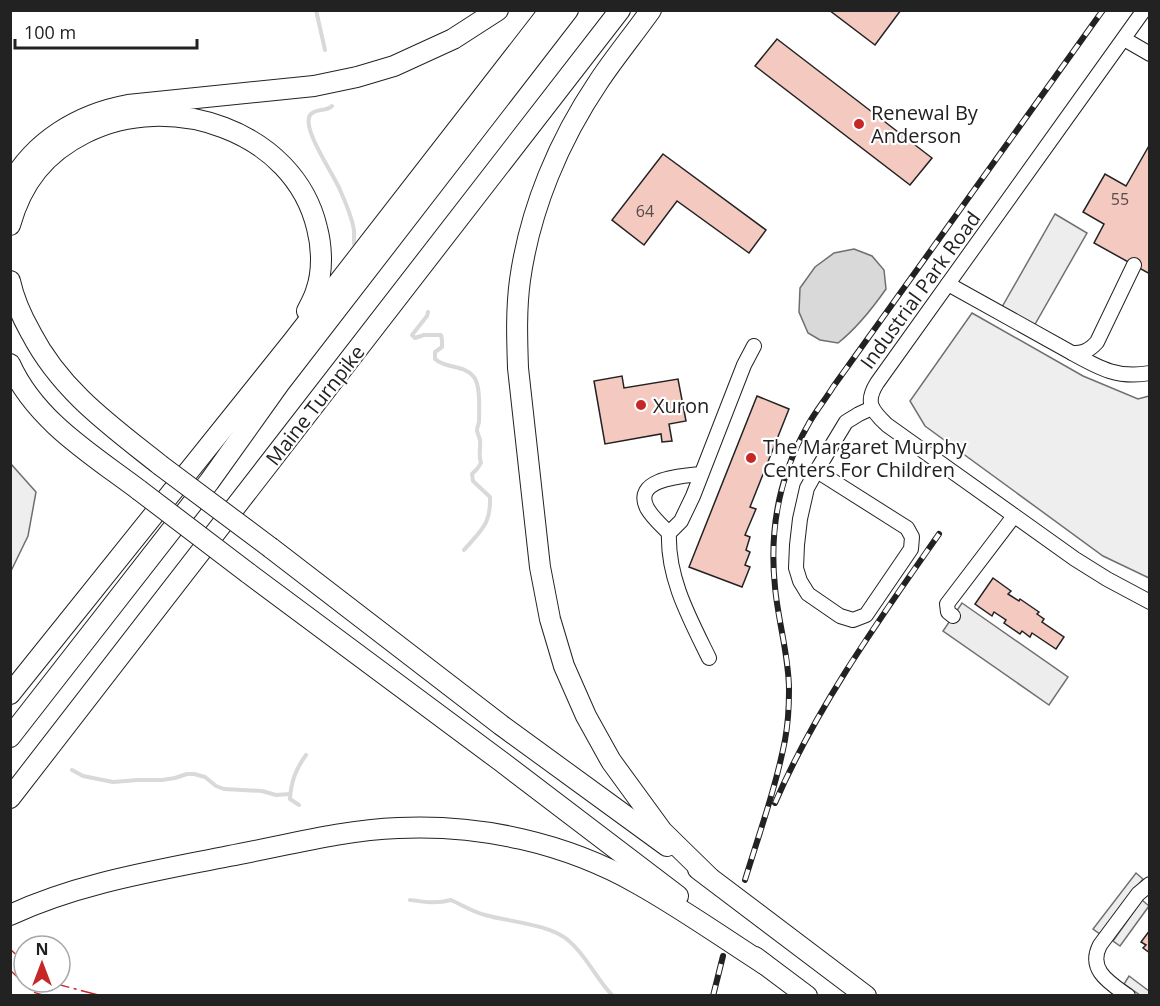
<svg xmlns="http://www.w3.org/2000/svg" width="1160" height="1006" font-family="'Open Sans',sans-serif">
<style>
.green{fill:#eee;stroke:#6f6f6f;stroke-width:1.5}
.parking{fill:#ededed;stroke:#6f6f6f;stroke-width:1.5}
.water{fill:#d9d9d9;stroke:#6f6f6f;stroke-width:1.5}
.lines{fill:none;stroke-linecap:round;stroke-linejoin:round}
.stream{stroke:#d9d9d9;stroke-width:4}
.building{fill:#f3c9c0;stroke:#222;stroke-width:1.5}
.minor-casing{stroke:#222;stroke-width:16}
.highway-casing{stroke:#222;stroke-width:22}
.minor{stroke:#fff;stroke-width:14}
.highway{stroke:#fff;stroke-width:20}
.rail-casing{stroke:#222;stroke-width:6}
.rail{stroke:#fff;stroke-width:4;stroke-dasharray:11;stroke-linecap:butt}
.highway-bridge-casing{stroke:#222;stroke-width:22;stroke-linecap:butt}
.highway-bridge{stroke:#fff;stroke-width:20}
.power{stroke:#c62828;stroke-width:1.5;stroke-dasharray:21 4.5 3 4.5;stroke-linecap:butt}
.poi-dot{fill:#c62828;stroke:#fff;stroke-width:2}
.labels{text-anchor:middle;dominant-baseline:central;stroke-width:4.5;stroke-linejoin:round;paint-order:stroke}
.number-label{font-size:16px;fill:#564c4a}
.poi-label{font-size:20px;fill:#222;stroke:#fff;text-anchor:start}
.street-label{font-size:20px;fill:#222;stroke:#fff}
</style>
<rect width="100%" height="100%" fill="#fff"/>
<g class="green">
<path d="M 972,313 L 1083,376 L 1138,399 L 1149,396 L 1149,578 L 1103,556 L 925,426 L 910,401 Z"/>
<path d="M 11,464 L 36,492 L 28,536 L 11,571 Z"/>
</g>
<g class="parking">
<path d="M 1055,214 L 1087,233 L 1034,326 L 1002,307 Z"/>
<path d="M 962,603 L 1068,677 L 1049,705 L 943,631 Z"/>
<path d="M 1136,873 L 1143,879 L 1100,934 L 1093,929 Z"/>
<path d="M 1142,900 L 1149,906 L 1120,946 L 1113,941 Z"/>
<path d="M 1129,976 L 1149,991 L 1149,995 L 1140,995 L 1124,984 Z"/>
</g>
<path class="water" d="M 854,249 L 872,256 L 884,270 L 886,289 C 872,309 857,328 838,343 L 820,340 L 808,333 L 799,312 L 800,288 L 815,267 L 834,253 Z"/>
<g class="lines">
<g class="stream">
<path d="M 316,10 L 325,50"/>
<path d="M 332,106 C 326,112 317,108 311,114 C 299,126 335,176 340,190 C 345,201 352,218 354,230 C 354,234 354,239 354,244"/>
<path d="M 428,312 L 427,316 L 412,335 L 415,338 L 424,335 L 441,335 L 442,340 L 442,347 L 435,352 L 435,359 C 446,369 462,364 473,376 C 481,384 479,410 479,422 C 478,425 477,428 477,431 C 478,434 479,437 480,440 C 481,448 478,455 481,463 L 477,469 L 472,474 L 473,481 L 490,497 C 491,525 481,530 464,550"/>
<path d="M 72,770 L 83,776 L 113,782 L 138,780 L 162,780 L 175,778 L 187,774 L 194,774 L 205,777 L 216,786 L 224,789 L 262,791 L 276,795 L 290,794"/>
<path d="M 299,805 L 290,799 C 291,781 296,769 306,755"/>
<path d="M 410,900 C 424,902 437,904 451,900 C 462,905 473,912 485,915 C 510,922 550,924 569,941 C 587,956 596,979 613,996"/>
</g>
</g>
<g class="building">
<path d="M 829,10 L 901,10 L 875,45 Z"/>
<path d="M 777,39 L 932,158 L 910,185 L 755,66 Z"/>
<path d="M 1150,144 L 1150,274 L 1094,243 L 1104,224 L 1083,212 L 1105,174 L 1126,186 Z"/>
<path d="M 663,154 L 766,230 L 749,253 L 677,201 L 644,245 L 612,220 Z"/>
<path d="M 622,376 L 624,388 L 678,379 L 686,421 L 669,424 L 672,441 L 662,442 L 661,434 L 605,444 L 594,381 Z"/>
<path d="M 757,396 L 789,409 L 750,507 L 756,509 L 745,535 L 750,537 L 746,550 L 750,552 L 745,565 L 750,567 L 742,587 L 689,567 Z"/>
<path d="M 993,578 L 1011,591 L 1008,594 L 1019,601 L 1020,599 L 1039,612 L 1037,614 L 1044,619 L 1042,622 L 1064,637 L 1056,649 L 1032,633 L 1030,637 L 1022,631 L 1020,634 L 1004,623 L 1006,620 L 994,612 L 992,616 L 975,604 Z"/>
<path d="M 1150,930 L 1150,953 L 1143,948 L 1146,945 L 1141,942 Z"/>
</g>
<g class="lines">
<g class="minor-casing">
<g id="minor">
<path d="M 1144,10 L 877,383 C 865,402 871,410 887,425 L 1075,559 L 1107,579 L 1150,602"/>
<path d="M 1124,39 L 1150,54"/>
<path d="M 948,284 L 1072,353 C 1083,353 1089,351 1097,342 L 1134,265"/>
<path d="M 1072,353 C 1099,368 1118,379 1150,373"/>
<path d="M 817,471 L 907,528 L 912,537 L 911,549 L 866,615 L 853,620 L 840,616 L 808,594 L 800,581 L 796,568 L 797,545 L 800,519 L 807,488 L 820,465 L 846,422 L 859,414 L 872,408"/>
<path d="M 669,533 C 661,525 652,517 647,508 C 632,478 684,476 701,474"/>
<path d="M 953,616 L 948,612 L 947,604 L 1014,516"/>
<path d="M 709,658 C 690,619 667,578 669,533 L 681,521 L 693,496 L 744,365 L 754,346"/>
<path d="M 1128,996 C 1110,983 1087,970 1100,945 L 1138,894 L 1150,884"/>
</g>
</g>
<g class="highway-casing">
<g id="highway">
<path d="M 651,10 C 634,34 615,57 599,81 C 559,140 530,209 520,280 C 516,309 517,339 518,368 L 540,567 L 550,619 L 564,666 L 586,716 L 611,761 L 662,831 L 709,877"/>
<path d="M 10,185 C 34,141 79,114 128,105 L 314,86 L 357,77 L 394,66 L 453,39 L 498,10"/>
<path d="M 10,225 C 22,182 45,153 85,133 C 169,90 294,130 317,228 C 322,247 323,272 316,291 C 314,298 310,305 307,311"/>
<path d="M 10,281 C 14,300 22,317 31,333 C 61,391 111,426 160,465"/>
<path d="M 10,364 C 35,420 91,454 139,490"/>
<path d="M 271,548 L 501,725 L 667,846"/>
<path d="M 248,573 L 502,762 L 678,896"/>
<path d="M 10,694 L 293,341 L 550,10"/>
<path d="M 10,737 L 209,482 L 279,384 L 568,10"/>
<path d="M 10,798 L 620,10"/>
<path d="M 698,869 L 866,996"/>
<path d="M 10,915 C 79,883 155,871 229,856 C 284,846 342,830 398,828 C 480,824 566,843 638,884 C 681,908 722,937 764,964"/>
<path d="M 755,957 L 807,996"/>
</g>
</g>
<use href="#minor" class="minor"/>
<use href="#highway" class="highway"/>
<g class="rail-casing">
<g id="rail">
<path d="M 775,803 C 817,706 879,620 939,534"/>
<path d="M 745,880 C 759,834 776,787 785,740 C 788,724 789,707 789,690 C 789,656 778,621 775,587 C 769,530 780,474 808,425 C 815,412 825,400 833,387 L 1103,10"/>
<path d="M 713,996 L 723,956"/>
</g>
</g>
<use href="#rail" class="rail"/>
<g class="highway-bridge-casing">
<g id="highway-bridge">
<path d="M 160,465 L 271,548"/>
<path d="M 139,490 L 248,573"/>
</g>
</g>
<use href="#highway-bridge" class="highway-bridge"/>
<g class="power">
<path d="M 10,949 L 24,962"/>
<path d="M 10,970 L 33,992 L 46,996"/>
<path d="M 49,982 L 102,996"/>
</g>
</g>
<g class="poi-dot">
<circle cx="859" cy="124" r="6"/>
<circle cx="641" cy="405" r="6"/>
<circle cx="751" cy="458" r="6"/>
</g>
<g class="labels">
<g class="number-label">
<text x="1120" y="199">55</text>
<text x="645" y="211">64</text>
</g>
<g class="poi-label">
<text x="871" y="112">Renewal By<tspan x="871" dy="23">Anderson</tspan></text>
<text x="653" y="405">Xuron</text>
<text x="763" y="446">The Margaret Murphy<tspan x="763" dy="23">Centers For Children</tspan></text>
</g>
<g class="street-label">
<text transform="translate(920 290) rotate(-54)">Industrial Park Road</text>
<text transform="translate(315 405) rotate(-52)">Maine Turnpike</text>
</g>
</g>
<rect width="1160" height="1006" fill="none" stroke="#222222" stroke-width="24"/>
<g transform="translate(42 964)"><circle r="28" fill="#ffffff" stroke="#a7a7a7" stroke-width="1.5"/>
<path d="M0-4.5L10 22L0 15L-10 22Z" fill="#c62828"/>
<text y="-9" font-size="16" font-weight="bold" text-anchor="middle" fill="#222222">N</text>
</g>
<path d="M15 39v9h182v-9" fill="none" stroke="#222222" stroke-width="3"/>
<text x="24" y="39" font-size="18" fill="#222222" stroke="#ffffff" stroke-width="4.5" paint-order="stroke">100 m</text>
</svg>
